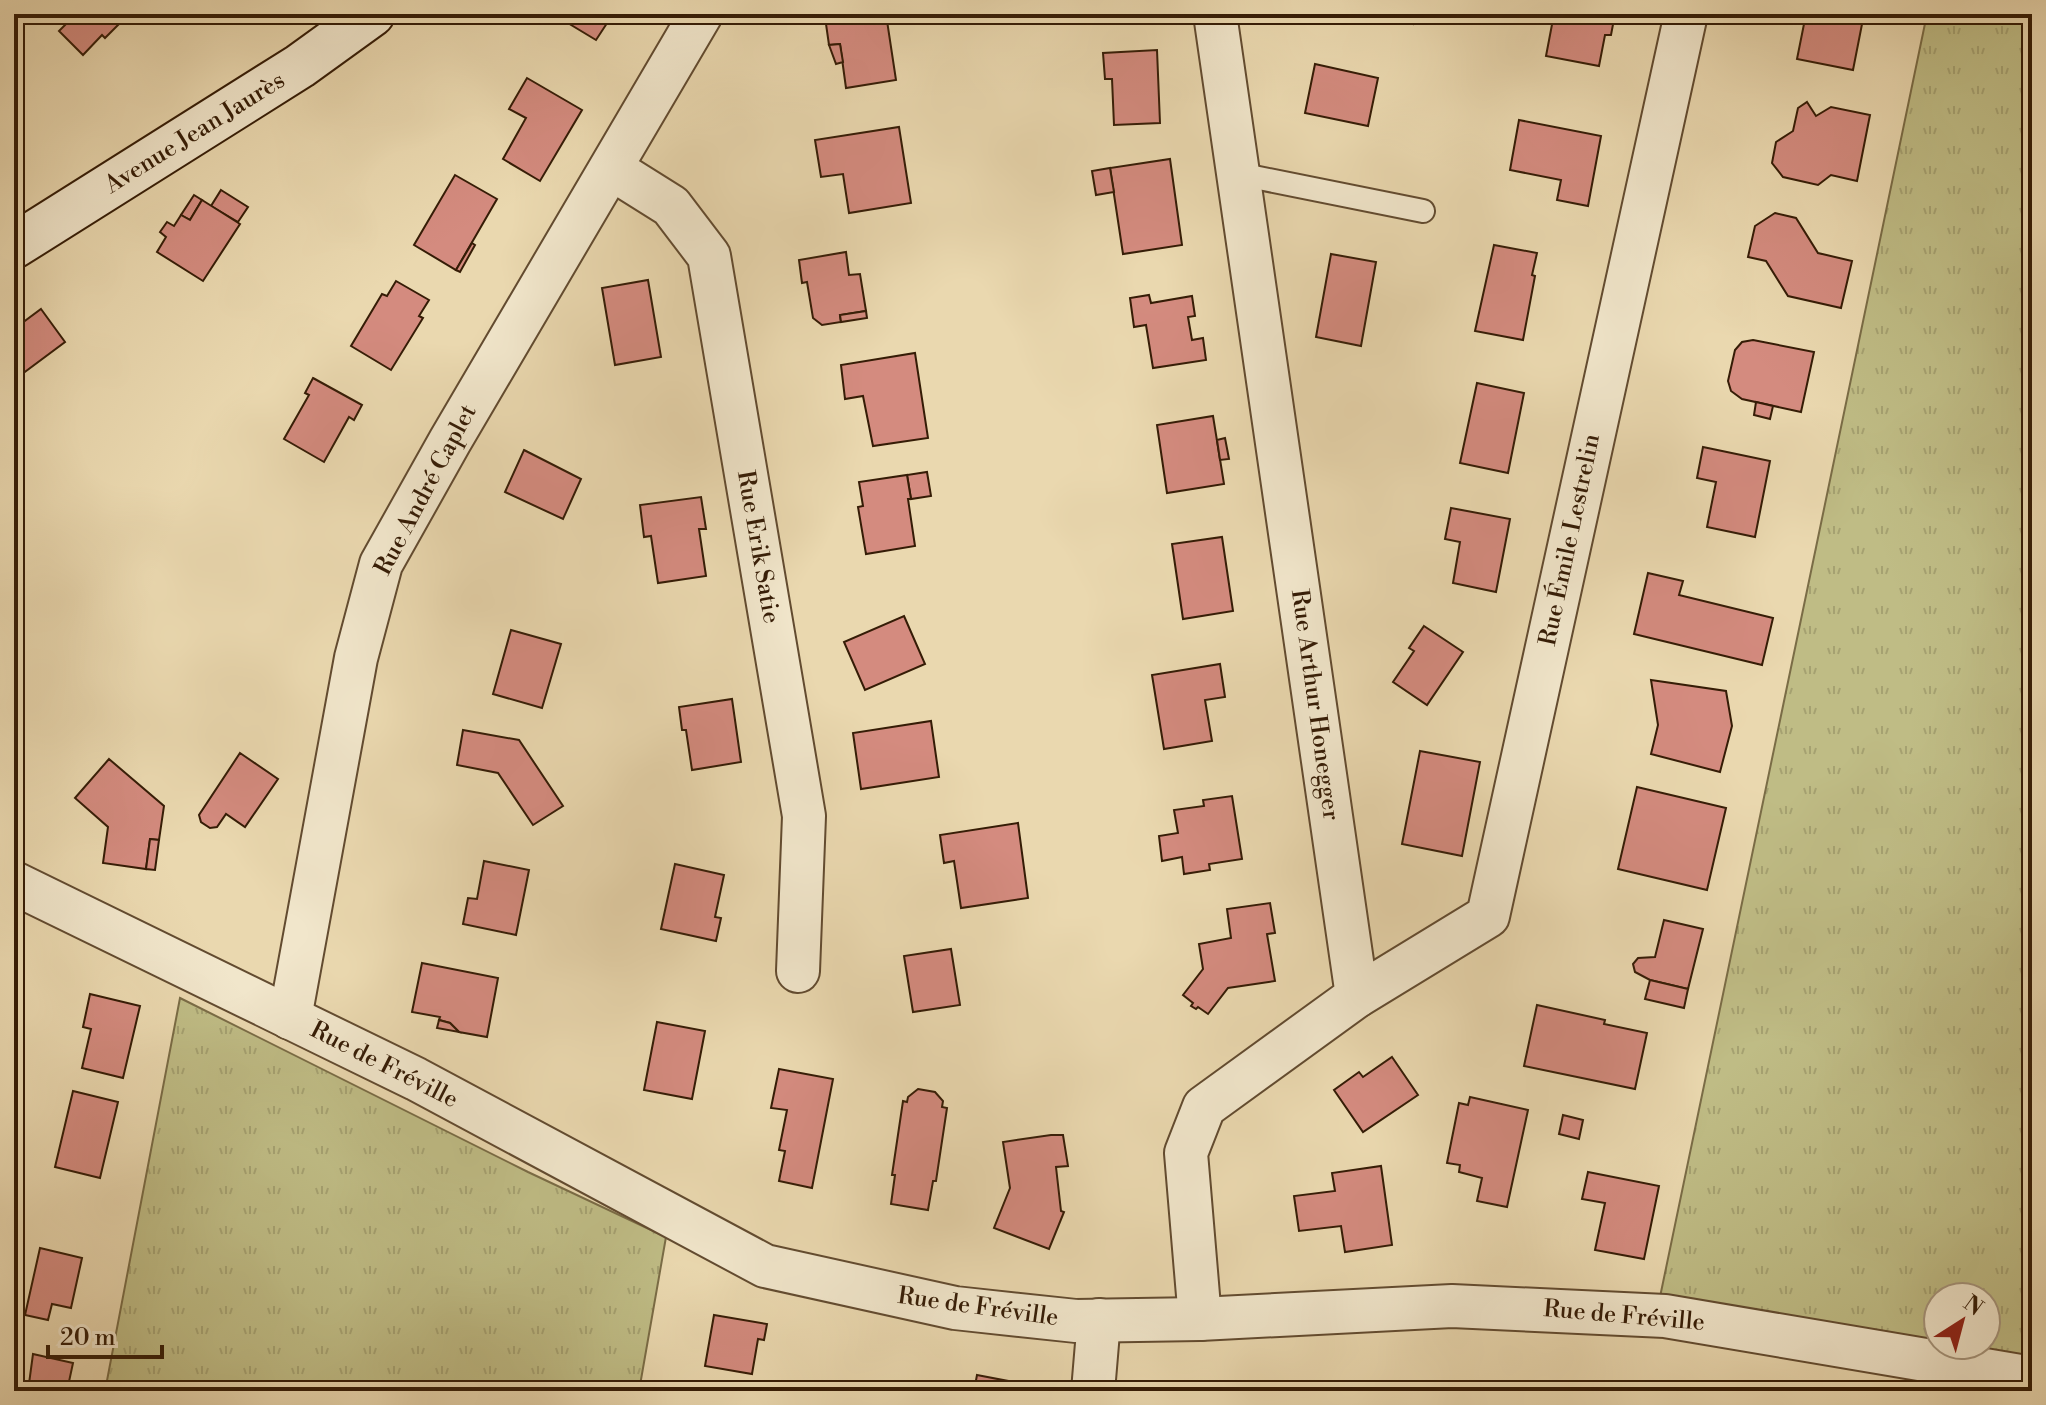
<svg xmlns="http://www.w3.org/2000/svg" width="2046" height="1405" font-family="'Libre Bodoni',serif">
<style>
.grass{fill:url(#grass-tufts);stroke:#7a6c46;stroke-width:2}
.building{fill:#d48b7f;stroke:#351c06;stroke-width:2}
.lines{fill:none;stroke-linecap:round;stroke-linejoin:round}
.lane-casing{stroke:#624b30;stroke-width:26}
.street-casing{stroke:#624b30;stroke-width:46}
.secondary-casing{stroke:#351c06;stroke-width:48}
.lane{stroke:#f1e6cb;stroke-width:22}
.street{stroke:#f1e6cb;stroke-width:42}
.secondary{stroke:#f1e6cb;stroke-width:44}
.labels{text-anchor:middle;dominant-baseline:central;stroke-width:8;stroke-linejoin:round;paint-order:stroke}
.street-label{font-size:24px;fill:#351c06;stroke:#f1e6cb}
</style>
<defs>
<pattern id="grass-tufts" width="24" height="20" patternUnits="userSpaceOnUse" patternTransform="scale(2)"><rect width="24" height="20" fill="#bfbc85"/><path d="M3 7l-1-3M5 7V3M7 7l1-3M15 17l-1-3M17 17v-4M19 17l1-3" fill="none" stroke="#a5a171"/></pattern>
</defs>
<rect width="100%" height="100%" fill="#ead8af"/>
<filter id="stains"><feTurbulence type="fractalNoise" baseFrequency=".0025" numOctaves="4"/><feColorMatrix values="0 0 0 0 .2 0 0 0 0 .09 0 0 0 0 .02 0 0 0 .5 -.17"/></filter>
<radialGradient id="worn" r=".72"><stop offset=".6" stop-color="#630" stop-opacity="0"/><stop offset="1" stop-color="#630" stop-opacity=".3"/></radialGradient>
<g class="grass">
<path d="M 1927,14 L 1952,14 L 1961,18 L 1963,14 L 2032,14 L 2032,1357 L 1956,1345 L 1986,1345 L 1986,1297 L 1938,1297 L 1938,1342 L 1660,1297 Z"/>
<path d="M 180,998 L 528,1172 L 666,1237 L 639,1391 L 105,1391 Z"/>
</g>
<g class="building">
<path d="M 76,14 L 129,14 L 105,38 L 102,35 L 83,55 L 59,31 Z"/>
<path d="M 553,14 L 613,14 L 596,40 Z"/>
<path d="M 843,14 L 886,14 L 896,80 L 846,88 L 840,44 L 829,45 L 825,17 Z"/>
<path d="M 1366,14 L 1415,14 L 1413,24 Z"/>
<path d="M 1554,14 L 1615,14 L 1611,35 L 1605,35 L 1599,66 L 1546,56 Z"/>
<path d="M 1806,14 L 1864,14 L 1853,70 L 1797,59 Z"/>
<path d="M 840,44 L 843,62 L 836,64 L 829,45 Z"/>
<path d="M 1157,50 L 1160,123 L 1114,125 L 1112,79 L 1105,79 L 1103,53 Z"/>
<path d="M 1315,64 L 1378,78 L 1368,126 L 1305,113 Z"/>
<path d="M 527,78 L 582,110 L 540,181 L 503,159 L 526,118 L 509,109 Z"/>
<path d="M 1807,102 L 1816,116 L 1831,107 L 1870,115 L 1857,181 L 1831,175 L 1818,185 L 1783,177 L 1772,163 L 1776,142 L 1793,131 L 1798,108 Z"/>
<path d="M 1519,120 L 1601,136 L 1588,206 L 1557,200 L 1561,180 L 1510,170 Z"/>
<path d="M 899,127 L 911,203 L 849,213 L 843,174 L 821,177 L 815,140 Z"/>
<path d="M 1170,159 L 1182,245 L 1123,254 L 1110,168 Z"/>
<path d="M 1110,168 L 1114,192 L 1096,195 L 1092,171 Z"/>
<path d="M 455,175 L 497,199 L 456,270 L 414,245 Z"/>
<path d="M 221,190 L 248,207 L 238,222 L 211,206 Z"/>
<path d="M 194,195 L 202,200 L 190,220 L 181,215 Z"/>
<path d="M 202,200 L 240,224 L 203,281 L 157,252 L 166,237 L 160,232 L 167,222 L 174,226 L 181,215 L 190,220 Z"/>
<path d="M 1775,213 L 1796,218 L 1818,253 L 1852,261 L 1841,308 L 1788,296 L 1766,261 L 1748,257 L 1755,226 Z"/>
<path d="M 472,243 L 475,245 L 460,272 L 456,270 Z"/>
<path d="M 1494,245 L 1537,253 L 1532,275 L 1535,276 L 1523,340 L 1475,331 Z"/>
<path d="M 846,252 L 849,275 L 860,274 L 866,311 L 840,315 L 841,322 L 822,325 L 813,318 L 807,282 L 802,283 L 799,260 Z"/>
<path d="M 1331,254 L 1376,262 L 1361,346 L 1316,337 Z"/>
<path d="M 648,280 L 661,357 L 615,365 L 602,288 Z"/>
<path d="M 396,281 L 429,300 L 419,316 L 423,318 L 391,370 L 351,346 L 382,294 L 387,296 Z"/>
<path d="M 1149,295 L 1151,303 L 1192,296 L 1195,316 L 1188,317 L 1192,340 L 1203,338 L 1206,360 L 1153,368 L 1146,325 L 1134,327 L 1130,298 Z"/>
<path d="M 41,309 L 65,342 L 14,380 L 14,329 Z"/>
<path d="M 866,311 L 867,318 L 841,322 L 840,315 Z"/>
<path d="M 1753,340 L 1814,352 L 1801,412 L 1742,399 L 1731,391 L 1728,381 L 1735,350 L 1742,342 Z"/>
<path d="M 915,353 L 928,438 L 873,446 L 863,396 L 845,399 L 841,365 Z"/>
<path d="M 313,378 L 362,405 L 354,420 L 349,417 L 324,462 L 284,439 L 309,395 L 305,393 Z"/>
<path d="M 1477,383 L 1524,393 L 1508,473 L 1460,463 Z"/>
<path d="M 1756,402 L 1773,406 L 1770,419 L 1754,415 Z"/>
<path d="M 1213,416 L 1224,484 L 1167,493 L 1157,425 Z"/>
<path d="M 1225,438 L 1229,459 L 1220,460 L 1217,440 Z"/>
<path d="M 1703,447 L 1770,461 L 1755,537 L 1707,527 L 1716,482 L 1697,478 Z"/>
<path d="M 524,450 L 581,479 L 563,519 L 505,492 Z"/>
<path d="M 927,472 L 931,496 L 911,499 L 907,475 Z"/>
<path d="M 907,475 L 911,499 L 908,499 L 915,546 L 866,554 L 858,507 L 863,506 L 859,482 Z"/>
<path d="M 701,497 L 706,529 L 699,529 L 706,576 L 658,583 L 651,536 L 644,537 L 640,505 Z"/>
<path d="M 1451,508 L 1510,519 L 1496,592 L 1453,583 L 1460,542 L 1445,539 Z"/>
<path d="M 1222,537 L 1233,611 L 1183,619 L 1172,544 Z"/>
<path d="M 1648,573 L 1683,581 L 1679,595 L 1773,618 L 1762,665 L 1634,634 Z"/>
<path d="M 904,616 L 925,664 L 865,690 L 844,642 Z"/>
<path d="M 1424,626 L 1463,652 L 1427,705 L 1393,682 L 1414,651 L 1409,648 Z"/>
<path d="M 511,630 L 561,644 L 542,708 L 493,694 Z"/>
<path d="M 1220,664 L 1225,697 L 1205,700 L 1212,741 L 1164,749 L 1152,675 Z"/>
<path d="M 1651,680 L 1726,691 L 1732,726 L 1720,772 L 1651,754 L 1658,725 Z"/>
<path d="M 732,699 L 741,762 L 692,770 L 686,730 L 682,730 L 679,707 Z"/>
<path d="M 931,721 L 939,777 L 861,789 L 853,733 Z"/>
<path d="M 463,730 L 519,740 L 563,806 L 533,825 L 498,773 L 457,765 Z"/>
<path d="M 1420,751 L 1480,762 L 1462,856 L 1402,844 Z"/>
<path d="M 240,753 L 278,779 L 245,827 L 226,814 L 217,827 L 210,828 L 201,822 L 199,815 Z"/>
<path d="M 109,759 L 164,806 L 159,840 L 150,839 L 146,869 L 103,863 L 108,827 L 75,798 Z"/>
<path d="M 1637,787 L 1726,808 L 1707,890 L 1618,869 Z"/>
<path d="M 1232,796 L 1242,859 L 1209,864 L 1210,870 L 1184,874 L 1182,857 L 1162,861 L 1159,836 L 1178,833 L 1174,810 L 1204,806 L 1203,800 Z"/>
<path d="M 1018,823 L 1028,898 L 961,908 L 954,861 L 944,863 L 940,835 Z"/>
<path d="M 150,839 L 159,840 L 155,870 L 146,869 Z"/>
<path d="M 484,861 L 529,870 L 516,935 L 463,924 L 468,898 L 477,899 Z"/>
<path d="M 675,864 L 724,875 L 715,917 L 721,918 L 716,941 L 661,929 Z"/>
<path d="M 1270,903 L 1275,933 L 1267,934 L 1275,981 L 1228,988 L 1208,1014 L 1198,1007 L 1196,1009 L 1191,1006 L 1193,1003 L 1183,995 L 1203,969 L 1199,944 L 1231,938 L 1227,909 Z"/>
<path d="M 1664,920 L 1703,929 L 1688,989 L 1650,980 L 1635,972 L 1633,964 L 1638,958 L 1655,957 Z"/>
<path d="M 951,949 L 960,1005 L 913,1012 L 904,956 Z"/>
<path d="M 422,963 L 498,978 L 487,1037 L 459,1032 L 450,1023 L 439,1020 L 440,1017 L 412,1012 Z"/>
<path d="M 1650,980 L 1688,989 L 1684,1008 L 1645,999 Z"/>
<path d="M 90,994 L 140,1006 L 123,1078 L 82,1068 L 91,1029 L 83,1027 Z"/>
<path d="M 1537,1005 L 1605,1020 L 1604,1024 L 1647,1033 L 1635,1089 L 1524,1066 Z"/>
<path d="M 439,1020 L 450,1023 L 459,1032 L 437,1028 Z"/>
<path d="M 657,1022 L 705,1031 L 692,1099 L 644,1090 Z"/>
<path d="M 1392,1057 L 1418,1095 L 1363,1132 L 1334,1090 L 1359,1072 L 1363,1077 Z"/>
<path d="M 779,1069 L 833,1079 L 812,1188 L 779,1181 L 785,1151 L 779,1150 L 787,1110 L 771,1108 Z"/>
<path d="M 918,1089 L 935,1092 L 943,1101 L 942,1107 L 947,1108 L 936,1181 L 933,1181 L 928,1210 L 891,1204 L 895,1175 L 892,1175 L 903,1101 L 907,1102 L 908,1097 Z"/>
<path d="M 73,1091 L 118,1102 L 100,1178 L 55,1167 Z"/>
<path d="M 1470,1097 L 1528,1110 L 1507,1207 L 1477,1201 L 1482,1178 L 1459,1172 L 1460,1165 L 1447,1163 L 1459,1103 L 1468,1105 Z"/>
<path d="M 1563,1115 L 1583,1120 L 1579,1139 L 1559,1134 Z"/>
<path d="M 1051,1135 L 1063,1135 L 1068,1166 L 1056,1167 L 1061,1211 L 1064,1212 L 1049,1249 L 994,1228 L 1010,1188 L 1003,1142 Z"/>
<path d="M 1381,1166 L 1392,1245 L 1345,1252 L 1341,1226 L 1299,1231 L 1294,1196 L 1335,1191 L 1332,1173 Z"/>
<path d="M 1588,1172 L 1659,1186 L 1644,1259 L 1595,1250 L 1605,1203 L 1582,1199 Z"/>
<path d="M 40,1248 L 82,1258 L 71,1308 L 52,1304 L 48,1320 L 25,1315 Z"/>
<path d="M 714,1315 L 767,1324 L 764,1340 L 758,1339 L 752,1374 L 705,1366 Z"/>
<path d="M 33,1354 L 73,1363 L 67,1391 L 28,1391 Z"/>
<path d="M 977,1375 L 1029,1385 L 1028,1391 L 974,1391 Z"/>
</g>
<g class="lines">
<g class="lane-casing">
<path id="lane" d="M 1239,174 L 1423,211"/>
</g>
<g class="street-casing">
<g id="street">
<path d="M 612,169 L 671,206 L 709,256 L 804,816 L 798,971"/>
<path d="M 14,883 L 416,1079 L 765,1266 L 955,1308 L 1076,1321 L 1200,1319 L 1452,1306 L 1665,1316 L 2032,1378"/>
<path d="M 1357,996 L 1488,916 L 1686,14"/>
<path d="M 290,1018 L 356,658 L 381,564 L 450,441 L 701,14"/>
<path d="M 1200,1319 L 1186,1153 L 1204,1107 L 1357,996 L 1215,14"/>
<path d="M 1093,1391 L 1099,1320"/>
</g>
</g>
<g class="secondary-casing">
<path id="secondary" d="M 14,246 L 300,66 L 372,14"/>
</g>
<use href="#lane" class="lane"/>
<use href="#street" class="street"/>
<use href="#secondary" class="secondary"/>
</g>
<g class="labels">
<g class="street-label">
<text transform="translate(195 133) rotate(-32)">Avenue Jean Jaurès</text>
<text transform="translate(426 490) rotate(-62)">Rue André Caplet</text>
<text transform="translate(1570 540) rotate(-78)">Rue Émile Lestrelin</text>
<text transform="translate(758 547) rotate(80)">Rue Erik Satie</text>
<text transform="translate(1315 705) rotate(82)">Rue Arthur Honegger</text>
<text transform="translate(384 1065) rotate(27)">Rue de Fréville</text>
<text transform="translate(978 1307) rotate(8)">Rue de Fréville</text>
<text transform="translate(1624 1316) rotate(5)">Rue de Fréville</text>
</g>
</g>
<rect width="2046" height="1405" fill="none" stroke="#ead8af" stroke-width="48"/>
<rect x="16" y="16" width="2014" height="1373" fill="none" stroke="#351c06" stroke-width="4"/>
<rect x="24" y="24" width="1998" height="1357" fill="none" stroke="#351c06" stroke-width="2"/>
<g transform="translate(1962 1321) rotate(36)"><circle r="38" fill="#f1e6cb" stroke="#a6957c" stroke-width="2"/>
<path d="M0-6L14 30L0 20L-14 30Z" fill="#8f2418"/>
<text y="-12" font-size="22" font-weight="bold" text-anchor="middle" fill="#351c06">N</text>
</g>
<path d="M48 1345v12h114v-12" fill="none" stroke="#351c06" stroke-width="4"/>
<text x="60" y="1345" font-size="24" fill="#351c06" stroke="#f1e6cb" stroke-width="6" paint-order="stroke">20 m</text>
<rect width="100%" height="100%" filter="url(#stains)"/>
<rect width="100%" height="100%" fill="url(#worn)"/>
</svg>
